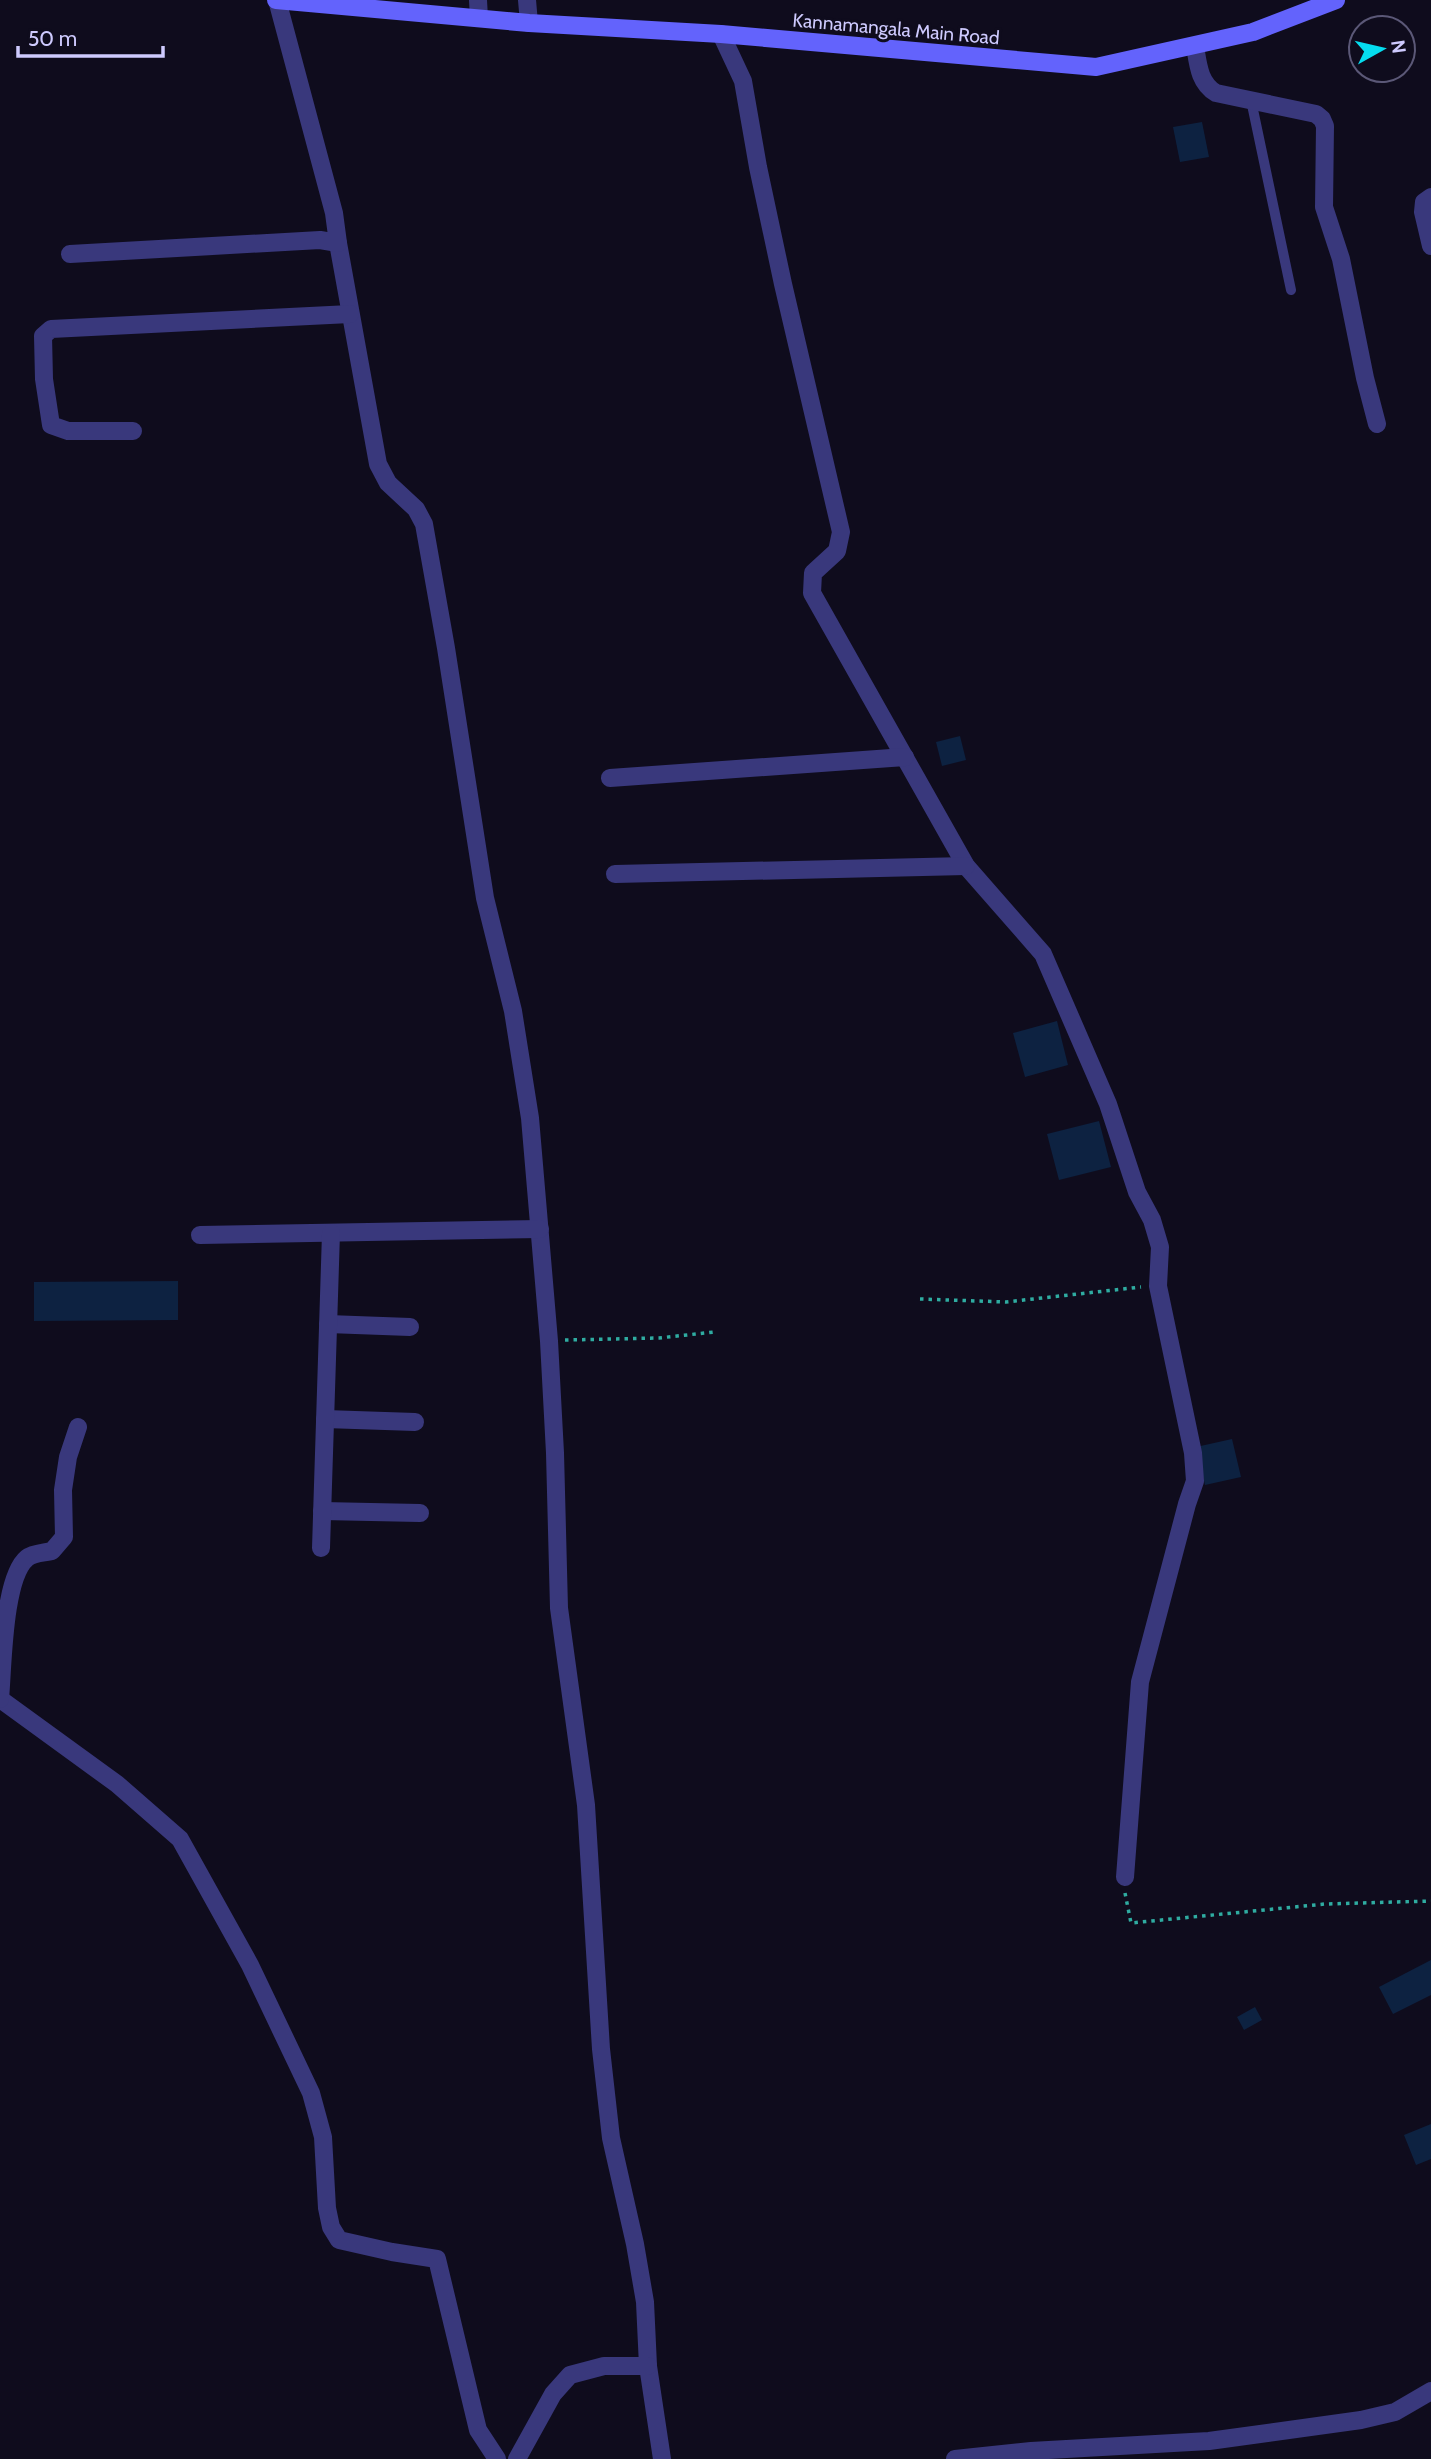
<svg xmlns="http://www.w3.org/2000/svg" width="1431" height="2459" font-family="Cabin,sans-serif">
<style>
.water{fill:#0d2241}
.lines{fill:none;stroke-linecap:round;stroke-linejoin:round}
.path{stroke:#2faca1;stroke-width:3.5;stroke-dasharray:3.5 5;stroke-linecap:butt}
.service{stroke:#39387c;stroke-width:10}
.minor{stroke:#39387c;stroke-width:18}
.tertiary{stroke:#39387c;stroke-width:18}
.secondary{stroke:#6363fc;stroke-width:18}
.labels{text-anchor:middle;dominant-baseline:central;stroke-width:6;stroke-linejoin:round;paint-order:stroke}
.street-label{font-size:19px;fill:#cecafe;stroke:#0f0c1d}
</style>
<rect width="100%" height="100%" fill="#0f0c1d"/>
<g class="water">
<path d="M 1202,122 L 1209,157 L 1180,162 L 1173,127 Z"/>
<path d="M 960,736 L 966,760 L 942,766 L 936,742 Z"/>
<path d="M 1057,1021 L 1068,1065 L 1025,1077 L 1013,1033 Z"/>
<path d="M 1099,1121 L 1111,1167 L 1059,1180 L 1047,1134 Z"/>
<path d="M 178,1281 L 178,1320 L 34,1321 L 34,1282 Z"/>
<path d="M 1232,1439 L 1241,1477 L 1205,1485 L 1196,1447 Z"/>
<path d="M 1431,1960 L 1431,1995 L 1393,2014 L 1379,1987 Z"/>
<path d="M 1255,2007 L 1262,2020 L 1244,2030 L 1237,2017 Z"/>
<path d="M 1431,2124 L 1431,2159 L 1416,2165 L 1404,2135 Z"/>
</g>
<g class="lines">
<g class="path">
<path d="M 920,1299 L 1006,1302 L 1141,1287"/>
<path d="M 565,1340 L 659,1338 L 714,1332"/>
<path d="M 1125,1893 L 1131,1923 L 1325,1904 L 1431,1901"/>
</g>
<path class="service" d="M 1251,100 L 1291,290"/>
<g class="minor">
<path d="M 478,0 L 479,18"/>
<path d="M 527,0 L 529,23"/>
<path d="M 721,34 L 743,81 L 758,167 L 783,284 L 841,532 L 837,551 L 813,573 L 812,593 L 966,866 L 1043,954 L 1108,1104 L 1137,1192 L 1152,1220 L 1160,1247 L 1158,1286 L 1193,1453 L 1195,1481 L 1187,1504 L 1140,1682 L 1125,1877"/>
<path d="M 1195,46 C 1198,64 1199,83 1216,93 L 1316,114 L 1322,119 L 1325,126 L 1324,207 L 1341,259 L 1365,378 L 1377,424"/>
<path d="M 1431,197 L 1424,202 L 1423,212 L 1431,246"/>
<path d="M 338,243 L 378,464 L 388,483 L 416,509 L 424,524 L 446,648 L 485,898 L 513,1011 L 530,1118 L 549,1341 L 555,1453 L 559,1608 L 586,1805 L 601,2049 L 611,2138 L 635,2244 L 645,2302 L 648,2366 L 662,2459"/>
<path d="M 70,254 L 320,240 L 338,243 L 334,213 L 277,0"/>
<path d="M 133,431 L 68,431 L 51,425 L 44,379 L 43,336 L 51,329 L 350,314"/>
<path d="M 610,778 L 905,757"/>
<path d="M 615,874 L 966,866"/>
<path d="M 200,1235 L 540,1229"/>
<path d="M 328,1324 L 410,1327"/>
<path d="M 325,1419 L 415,1422"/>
<path d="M 322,1511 L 420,1513"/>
<path d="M 321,1548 L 331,1233"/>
<path d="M 0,1699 L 117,1784 L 180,1839 L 250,1965 L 311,2093 L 323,2137 L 327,2208 L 331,2227 L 339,2240 L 392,2252 L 437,2259 L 478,2430 L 497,2459"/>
<path d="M 0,1699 C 3,1667 3,1578 27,1558 C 33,1553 44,1553 52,1551 L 64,1537 L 63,1490 L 68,1457 L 78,1427"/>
<path d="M 517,2459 L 553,2394 L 570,2375 L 604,2366 L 648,2366"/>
</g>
<path class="tertiary" d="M 955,2459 L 1031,2451 L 1209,2441 L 1361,2420 L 1395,2412 L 1431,2391"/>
<path class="secondary" d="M 276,0 L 529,23 L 721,34 L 1096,67 L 1253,32 L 1336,0"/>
</g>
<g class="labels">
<g class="street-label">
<text transform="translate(896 29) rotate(5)">Kannamangala Main Road</text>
</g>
</g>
<g transform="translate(1382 49) rotate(82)"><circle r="33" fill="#0f0c1d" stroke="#5b5877" stroke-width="2"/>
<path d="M0-5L12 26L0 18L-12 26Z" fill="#05ddef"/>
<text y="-10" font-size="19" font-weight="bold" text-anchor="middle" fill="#cecafe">N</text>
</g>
<path d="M18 46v10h145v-10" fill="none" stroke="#cecafe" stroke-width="3.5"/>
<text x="28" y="46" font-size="21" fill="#cecafe" stroke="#0f0c1d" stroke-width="5" paint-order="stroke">50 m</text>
</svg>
